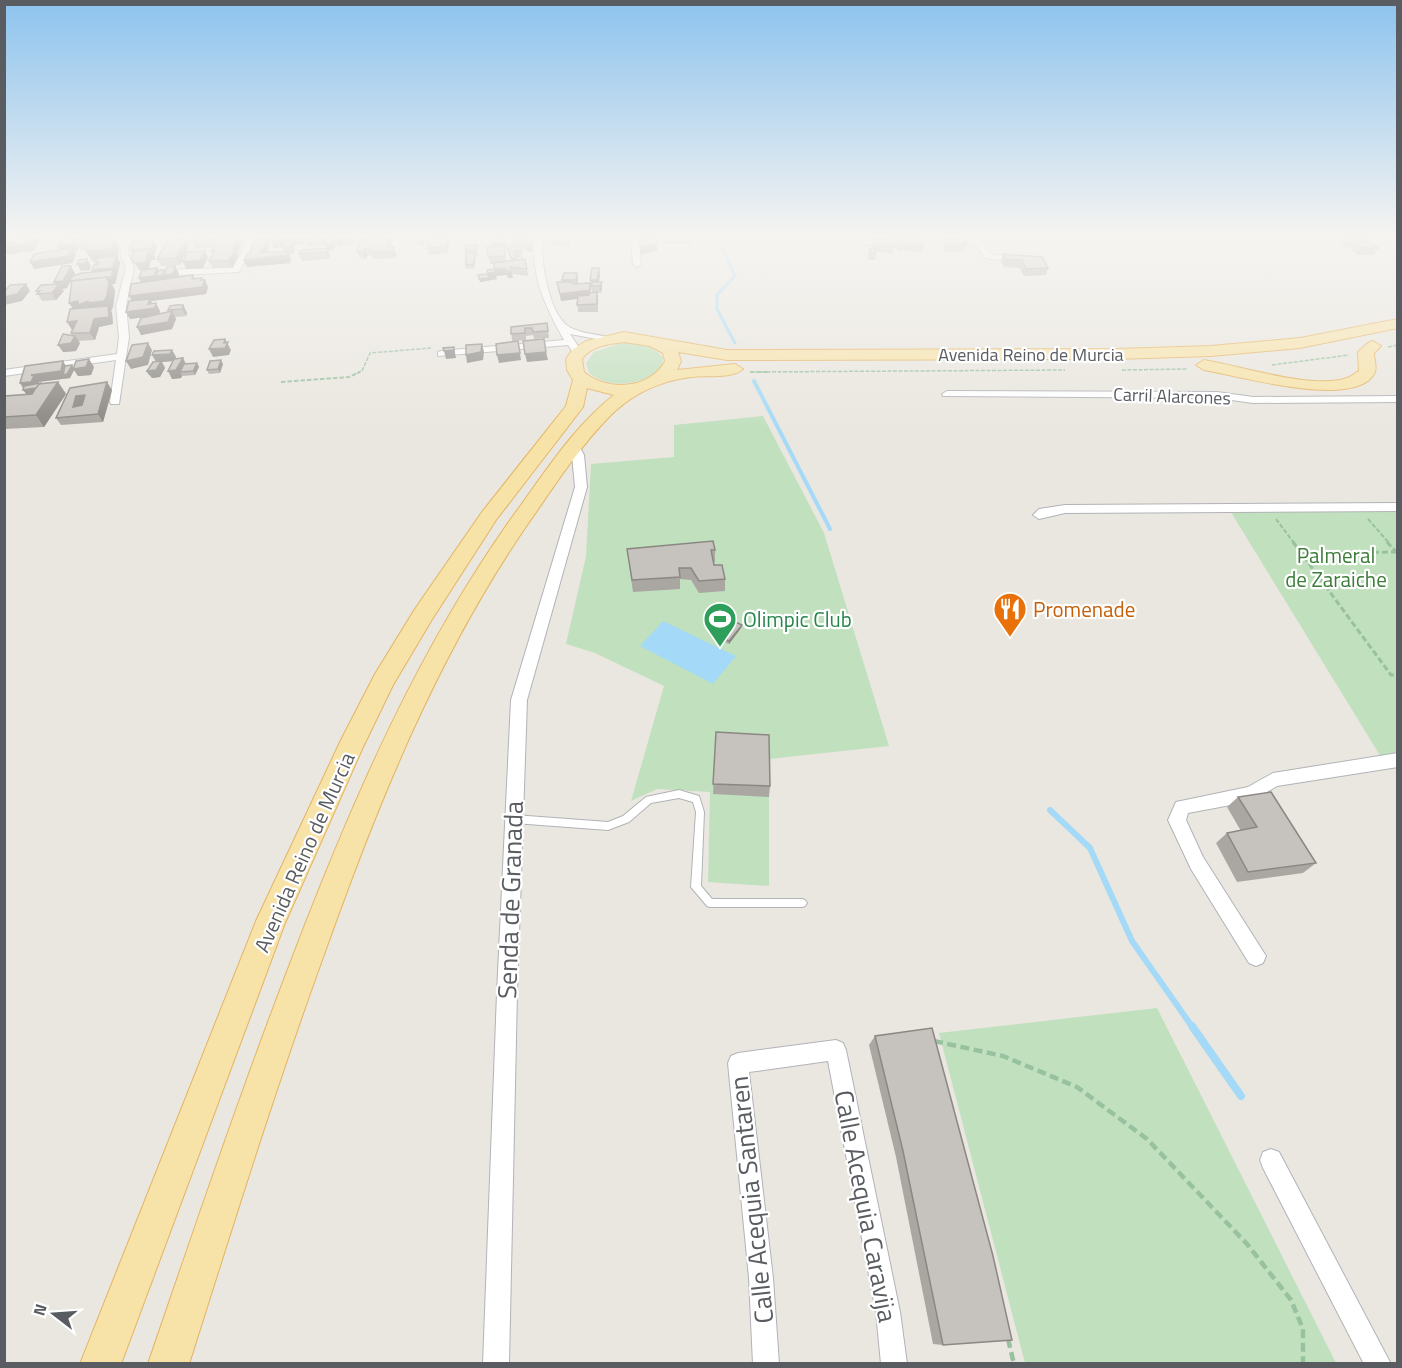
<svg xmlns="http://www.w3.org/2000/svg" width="1402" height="1368" font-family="'Titillium Web',sans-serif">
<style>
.green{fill:#c1e0be}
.water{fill:#a4daf7}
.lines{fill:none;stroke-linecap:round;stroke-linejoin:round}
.stream-far3{stroke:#a4daf7;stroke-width:3}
.stream-far2{stroke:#a4daf7;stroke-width:4}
.stream-far1{stroke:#a4daf7;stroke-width:6}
.stream{stroke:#a4daf7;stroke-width:8}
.service-casing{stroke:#b1b3b7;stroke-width:2}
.minor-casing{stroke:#b1b3b7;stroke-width:2}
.tertiary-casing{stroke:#b1b3b7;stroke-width:2}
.primary-casing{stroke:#e4b360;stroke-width:2}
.path-far3{stroke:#98c1a0;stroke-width:1.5;stroke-dasharray:4 1.5;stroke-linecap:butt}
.path-far2{stroke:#98c1a0;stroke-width:2;stroke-dasharray:4.5 2;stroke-linecap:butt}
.path-far1{stroke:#98c1a0;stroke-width:3;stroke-dasharray:6 3;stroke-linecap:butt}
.path{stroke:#98c1a0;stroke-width:4.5;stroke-dasharray:9 4.5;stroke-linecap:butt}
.service{fill:#fff;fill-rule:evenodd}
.minor{fill:#fff;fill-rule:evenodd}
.tertiary{fill:#fff;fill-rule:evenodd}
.primary{fill:#f7e3a8;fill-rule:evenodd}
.wall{fill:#aaa7a3;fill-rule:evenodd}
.shaded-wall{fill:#8b8884}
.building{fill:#c6c2bd;stroke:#8b8884;stroke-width:1.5;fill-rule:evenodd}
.labels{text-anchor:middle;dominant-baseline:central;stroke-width:4.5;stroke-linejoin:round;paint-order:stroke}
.far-street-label{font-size:18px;fill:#595c60;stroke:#fff}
.park-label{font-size:21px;fill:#3d7d3a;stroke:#fff}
.food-label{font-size:21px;fill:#c56008;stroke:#fff;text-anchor:start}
.leisure-label{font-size:21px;fill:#27864d;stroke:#fff;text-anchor:start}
.street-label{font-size:21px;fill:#595c60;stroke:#fff}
.near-street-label{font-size:26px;fill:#595c60;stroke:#fff}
</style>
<rect width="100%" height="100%" fill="#eae7e0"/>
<g class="green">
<path d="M 622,343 C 638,343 653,345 663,358 L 661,369 C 641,385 611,390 589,373 L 586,363 L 594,352 Z"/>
<path d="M 763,416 L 824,533 L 889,746 L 769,759 L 769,886 L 708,882 L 710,792 L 657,789 L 631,801 L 664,686 L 595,653 L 566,644 L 586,556 L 591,464 L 674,457 L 674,425 Z"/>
<path d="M 1394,507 L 1397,511 L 1397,760 L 1384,762 L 1229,509 Z"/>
<path d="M 1157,1008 L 1336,1363 L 1025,1363 L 939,1033 Z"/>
</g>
<path class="water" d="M 663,621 L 736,656 L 713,684 L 640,646 Z"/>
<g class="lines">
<path class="stream-far3" d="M 718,238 L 735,276 L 717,295 L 717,309 L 735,343"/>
<path class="stream-far2" d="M 754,381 L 830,529"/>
<path class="stream-far1" d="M 1050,810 L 1090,848 L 1132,941 L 1193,1028"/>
<path class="stream" d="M 1192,1026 L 1241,1096"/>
<g class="service-casing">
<path id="service" d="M 679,790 L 699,796 L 704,812 L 701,886 L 712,899 L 802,899 L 805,900 L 807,903 L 805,906 L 802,907 L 710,907 L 707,906 L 691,887 L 696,812 L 693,802 L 679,798 L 651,803 L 629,822 L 608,830 L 514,823 L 511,822 L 510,819 L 511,816 L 514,815 L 608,822 L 623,816 L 646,797 Z"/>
</g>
<g class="minor-casing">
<g id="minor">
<path d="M 119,238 L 127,238 L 129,256 L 134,268 L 126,306 L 129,337 L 119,404 L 111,404 L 110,402 L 116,360 L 4,376 L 4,370 L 117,354 L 119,337 L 116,306 L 126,268 L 121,256 Z"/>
<path d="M 249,238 L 257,238 L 239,272 L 158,276 L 154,273 L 158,270 L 233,268 Z"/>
<path d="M 393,238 L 401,238 L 398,253 L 394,255 L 390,253 Z"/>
<path d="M 535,238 L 543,238 C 540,261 548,305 564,323 C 574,333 595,334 608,337 L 608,341 L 570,334 L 580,349 L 578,351 L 572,351 L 568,345 L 438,356 L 438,352 L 441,351 L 564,340 C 546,308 530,275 535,238 Z"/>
<path d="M 631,238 L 707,238 L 703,240 L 639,240 L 641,264 L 637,267 L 633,264 Z"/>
<path d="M 905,238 L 913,238 L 914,241 L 910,243 L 865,245 L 861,243 L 865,241 Z"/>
<path d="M 951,238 L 983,241 L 991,254 L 1024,260 L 1020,263 L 985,258 L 977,245 Z"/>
<path d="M 947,391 L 1217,392 L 1253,397 L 1398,396 L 1398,402 L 1253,403 L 1217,398 L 943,396 L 942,394 Z"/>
<path d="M 574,443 L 578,444 L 584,455 L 587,487 L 527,700 L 517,993 L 509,1364 L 483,1364 L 497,993 L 511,700 L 575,487 L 572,455 L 568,446 Z"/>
<path d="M 1398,503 L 1398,511 L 1065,513 L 1039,519 L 1033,515 L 1039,509 L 1065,505 Z"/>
<path d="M 1398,753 L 1398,767 L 1277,786 L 1252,801 L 1188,813 L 1186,820 L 1203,857 L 1266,956 L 1263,963 L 1256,966 L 1249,963 L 1191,869 L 1168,820 L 1176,802 L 1248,787 L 1273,773 Z"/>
<path d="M 836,1040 L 843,1043 L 846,1050 L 900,1312 L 907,1364 L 881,1364 L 876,1312 L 828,1061 L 749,1072 L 773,1278 L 779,1364 L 753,1364 L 749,1278 L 728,1063 L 731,1056 L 738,1053 Z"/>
<path d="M 1271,1149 L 1279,1152 L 1391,1364 L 1364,1364 L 1263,1168 L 1260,1160 L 1263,1152 Z"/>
</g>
</g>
<g class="tertiary-casing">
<path id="tertiary" d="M 99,238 L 192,238 L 187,241 C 167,242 113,249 99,238 Z"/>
</g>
<g class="primary-casing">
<g id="primary">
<path d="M 1398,319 L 1398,328 L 1300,348 L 1211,356 L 1116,359 L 727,360 L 678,352 L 681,361 L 677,370 L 735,364 L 743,369 C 732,379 706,375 691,377 C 659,381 630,395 608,418 C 576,451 551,491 525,528 C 437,657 378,803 326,949 C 276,1086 233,1225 189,1364 L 148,1364 C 196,1224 243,1085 296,948 C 354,797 419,648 513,516 C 544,474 573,427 614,395 L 587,388 L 583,407 L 496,520 L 431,621 L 393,685 L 363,747 L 285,923 L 121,1364 L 80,1364 L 256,921 L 341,740 L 375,674 L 415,609 L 482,512 L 566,406 L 573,380 L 567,370 L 566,359 L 572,350 L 586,341 L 624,332 L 727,350 L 1116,349 L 1211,346 L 1300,338 ZM 624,342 L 650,346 L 663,353 L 665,361 C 651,389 607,392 584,372 L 582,359 C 591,346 609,344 624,342 Z"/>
<path d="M 1373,341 L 1381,346 L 1374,353 C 1374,359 1377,366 1375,372 C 1358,411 1236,375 1204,370 L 1196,365 L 1204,360 C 1240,366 1314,390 1347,378 C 1351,377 1355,373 1359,371 L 1358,352 L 1368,343 Z"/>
</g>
</g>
<g class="path-far3">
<path d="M 1388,347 L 1398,345"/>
<path d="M 1272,365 L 1349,355"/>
<path d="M 1122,370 L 1188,369"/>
<path d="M 750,372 L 1065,370"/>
<path d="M 357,373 L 362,371 L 370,353 L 431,348"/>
</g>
<g class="path-far2">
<path d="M 750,372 L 770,372"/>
<path d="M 281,382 L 349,377 L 360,372"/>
<path d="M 1276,519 L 1294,543"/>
<path d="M 1368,519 L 1389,543"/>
</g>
<g class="path-far1">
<path d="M 1293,542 L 1391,675 L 1398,675"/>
<path d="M 1387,542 L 1398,554"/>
<path d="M 1301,553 L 1395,552"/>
</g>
<g class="path">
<path d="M 934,1041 L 1003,1056 L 1077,1087 L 1147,1139 L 1247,1244 L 1291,1300 L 1303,1329 L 1303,1364"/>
<path d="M 1008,1339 L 1014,1364"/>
</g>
<use href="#service" class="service"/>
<use href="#minor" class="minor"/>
<use href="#tertiary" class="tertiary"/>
<use href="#primary" class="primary"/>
</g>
<g class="wall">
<path d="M 4,238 L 38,238 L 40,242 L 33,251 L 19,252 L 18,253 L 7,254 L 10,244 L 4,243 Z"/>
<path d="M 62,238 L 115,238 L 118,244 L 118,258 L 120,263 L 117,276 L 116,276 L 117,277 L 115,284 L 112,284 L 115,291 L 113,307 L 111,311 L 112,313 L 113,324 L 99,327 L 95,340 L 78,341 L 80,343 L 76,351 L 63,352 L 72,335 L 71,333 L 72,330 L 73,309 L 69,303 L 72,284 L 70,282 L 67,288 L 62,289 L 64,291 L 56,300 L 42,301 L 36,291 L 55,284 L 54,282 L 75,273 L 74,276 L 93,272 L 92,270 L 96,265 L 95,261 L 92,261 L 86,251 L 78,249 L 77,251 L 74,252 L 76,255 L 72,263 L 34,269 L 59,250 Z"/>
<path d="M 194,238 L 245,238 L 237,254 L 238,256 L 232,268 L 213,268 L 209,261 L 213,255 L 211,251 L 213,247 L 195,249 L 192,242 Z"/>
<path d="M 258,238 L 305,238 L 306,239 L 326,238 L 324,246 L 308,246 L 305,239 L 303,244 L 294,245 L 295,248 L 293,254 L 289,254 L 291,259 L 290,263 L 247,267 L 244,260 L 250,253 L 259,240 ZM 269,243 L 272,243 L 274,248 L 283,247 L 284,252 L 267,252 L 270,246 Z"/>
<path d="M 326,238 L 355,238 L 354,244 L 338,246 L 337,243 L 336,243 L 334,250 L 328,251 L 330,255 L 328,259 L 302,261 L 299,254 L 326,248 Z"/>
<path d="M 359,238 L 392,238 L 391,248 L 396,254 L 395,258 L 373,259 L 372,255 L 367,256 L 366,259 L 360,258 L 357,251 L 360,242 Z"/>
<path d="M 398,238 L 426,238 L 425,245 L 418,245 L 417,240 L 399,241 Z"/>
<path d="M 429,238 L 449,238 L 448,253 L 429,255 L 427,248 Z"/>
<path d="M 494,238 L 507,244 L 507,250 L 505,250 L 506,261 L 511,261 L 507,246 L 517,245 L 511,242 L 508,238 L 533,238 L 532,251 L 529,252 L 521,247 L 523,258 L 516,258 L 516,260 L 527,269 L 528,276 L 512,274 L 513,278 L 508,278 L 507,275 L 496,276 L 497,279 L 480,282 L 495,269 L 493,264 L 490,264 L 487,247 L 493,247 L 492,244 Z"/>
<path d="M 552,238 L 571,238 L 571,239 L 569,246 L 553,245 Z"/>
<rect x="613" y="238" width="8" height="2"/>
<path d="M 664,238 L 692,238 L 692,244 L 665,244 Z"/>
<path d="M 895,238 L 927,238 L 914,238 L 924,245 L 922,252 L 905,251 L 902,249 L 901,251 L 898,251 L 894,246 L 893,253 L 876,252 L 875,260 L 869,260 L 868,256 L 869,249 L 873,249 L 872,246 L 873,239 L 894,244 Z"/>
<path d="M 1338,238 L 1364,238 L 1367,240 L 1366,242 L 1378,248 L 1374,255 L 1358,255 L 1350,249 L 1351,248 L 1344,246 L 1337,241 Z"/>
<path d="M 186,239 L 189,246 L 180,265 L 161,266 L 157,259 Z"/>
<path d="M 945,239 L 967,244 L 965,251 L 963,251 L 963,252 L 945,252 L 943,246 Z"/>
<path d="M 477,245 L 479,256 L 475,256 L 475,268 L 466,269 L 465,250 Z"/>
<path d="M 1003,254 L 1048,268 L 1046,275 L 1024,276 L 1020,268 L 1004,267 L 1001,261 Z"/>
<path d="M 157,268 L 158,271 L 164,270 L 165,272 L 179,273 L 178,276 L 193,275 L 195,278 L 202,278 L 208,287 L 206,294 L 151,301 L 152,304 L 160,311 L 159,314 L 169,312 L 168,310 L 183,305 L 187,313 L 186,316 L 175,317 L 176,319 L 172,329 L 141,335 L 144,317 L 130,319 L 126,312 L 141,282 L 139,278 Z"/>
<path d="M 599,268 L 600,275 L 598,282 L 602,289 L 601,293 L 598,293 L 598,312 L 578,312 L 577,299 L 561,301 L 557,282 L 563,282 L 562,280 L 578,280 L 577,284 L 592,293 L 590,280 Z"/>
<path d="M 547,323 L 549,338 L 534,339 L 533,335 L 526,336 L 526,340 L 512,341 L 511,327 Z"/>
<path d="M 172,350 L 176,357 L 175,359 L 186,364 L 197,363 L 199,367 L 195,375 L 182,376 L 181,378 L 172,379 L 173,361 L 162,362 L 165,368 L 160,377 L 152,378 L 150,374 L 148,375 L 150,366 L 156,361 L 152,355 Z"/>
<path d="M 223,364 L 220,373 L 209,374 L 207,370 Z"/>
<path d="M 66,366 L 73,367 L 94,367 L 91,375 L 78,376 L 74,370 L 70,378 L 38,382 L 41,384 L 58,382 L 66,394 L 44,427 L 4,429 L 4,397 L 26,394 L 20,383 Z"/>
<path d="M 70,388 L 112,390 L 103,422 L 61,425 L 56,418 Z"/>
<path d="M 627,549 L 715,550 L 715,562 L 713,562 L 714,565 L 725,579 L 725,591 L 699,593 L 691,580 L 680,579 L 680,589 L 633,592 Z"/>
<path d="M 742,625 L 741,628 L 729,644 L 718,639 L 718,635 Z"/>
<path d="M 716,732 L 770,786 L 769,797 L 713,794 Z"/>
<path d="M 1238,797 L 1316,863 L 1303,873 L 1237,882 L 1216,843 L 1227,833 L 1241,831 L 1227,807 Z"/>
<path d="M 932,1028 L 943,1345 L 933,1344 L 896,1157 L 869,1045 L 875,1036 Z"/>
</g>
<g class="shaded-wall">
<path d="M 30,238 L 38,238 L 40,242 L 33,251 L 19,252 L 18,253 L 7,254 L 4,250 L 4,247 Z"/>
<path d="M 112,238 L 115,238 L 118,244 L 118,258 L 120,263 L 117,276 L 116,276 L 117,277 L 115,284 L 112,284 L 115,291 L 113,307 L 111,311 L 112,313 L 113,324 L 99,327 L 95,340 L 69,303 L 74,288 L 70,282 L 67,288 L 62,289 L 64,291 L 56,300 L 52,293 L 57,287 L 54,282 L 71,266 L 75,273 L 71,281 L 96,278 L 92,270 L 115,259 L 92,261 L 86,251 Z"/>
<path d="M 211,238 L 218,238 L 213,247 L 210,240 Z"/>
<path d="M 238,238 L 245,238 L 237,254 L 238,256 L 232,268 L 229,261 L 233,249 Z"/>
<path d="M 272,238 L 305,238 L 306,239 L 303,244 L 294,245 L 295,248 L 293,254 L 289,254 L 291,259 L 290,263 L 247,267 L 244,260 L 261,252 L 267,239 L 270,246 L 265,258 L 285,255 L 283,248 L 290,246 L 274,248 L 271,241 L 273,241 Z"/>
<path d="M 322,238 L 326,238 L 324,246 L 321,239 Z"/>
<path d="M 333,238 L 334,238 L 336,243 L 334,250 L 328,251 L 330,255 L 328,259 L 326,252 L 327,250 L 325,244 Z"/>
<path d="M 355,238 L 354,244 L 338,246 L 336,239 Z"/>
<path d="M 359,238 L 370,238 L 371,242 L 361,243 Z"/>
<path d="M 389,238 L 392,238 L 390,251 L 387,248 Z"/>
<path d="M 447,238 L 449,238 L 448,253 L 446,246 Z"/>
<path d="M 532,238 L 533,238 L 532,251 L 529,252 L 528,245 Z"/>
<path d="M 569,238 L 571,238 L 571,239 L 569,246 Z"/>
<path d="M 658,238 L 657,251 L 641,254 L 640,247 Z"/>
<path d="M 186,239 L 189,246 L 180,265 L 176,258 Z"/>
<path d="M 153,240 L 157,247 L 154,255 L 155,256 L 155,260 L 151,260 L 149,269 L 139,270 L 135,263 L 134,257 L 131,250 Z"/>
<path d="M 74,242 L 78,249 L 77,251 L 74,252 L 76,255 L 72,263 L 34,269 L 30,262 L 61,253 L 57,246 Z"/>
<path d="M 394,247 L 396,254 L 395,258 L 393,251 Z"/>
<path d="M 365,249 L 367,256 L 366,259 L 364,252 Z"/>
<path d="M 205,251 L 208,258 L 203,268 L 186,269 L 183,262 Z"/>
<path d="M 87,259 L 91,266 L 90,270 L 81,271 L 77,264 Z"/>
<path d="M 175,266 L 179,273 L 176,281 L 143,286 L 139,278 L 157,268 L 161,276 L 164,270 L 166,275 Z"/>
<path d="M 505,268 L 507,275 L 496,276 L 497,279 L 480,282 L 479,279 L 489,278 L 488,273 L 495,269 Z"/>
<path d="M 599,268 L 600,275 L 598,287 L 597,280 Z"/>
<path d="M 506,271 L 511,271 L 513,278 L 508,278 Z"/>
<path d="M 577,273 L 578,280 L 577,287 L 576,280 Z"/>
<path d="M 202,278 L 204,282 L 205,280 L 208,287 L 206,294 L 151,301 L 154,307 L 156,303 L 160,311 L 159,315 L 130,319 L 126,312 L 133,303 L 129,296 L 201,280 Z"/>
<path d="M 602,282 L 602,289 L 601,293 L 600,286 Z"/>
<path d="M 590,283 L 591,297 L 561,301 L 560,294 Z"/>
<path d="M 26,284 L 30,291 L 22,301 L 4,305 L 4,297 Z"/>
<path d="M 183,305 L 187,313 L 186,316 L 182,309 Z"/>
<path d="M 172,311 L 176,319 L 172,329 L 141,335 L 137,327 Z"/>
<path d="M 77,321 L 72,330 L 67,322 Z"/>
<path d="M 75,336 L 80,343 L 76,351 L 63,352 L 58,345 Z"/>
<path d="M 225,339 L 231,350 L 229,355 L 213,357 L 209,349 L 224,343 Z"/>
<path d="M 518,341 L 521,360 L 499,363 L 497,355 Z"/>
<path d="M 148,343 L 152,350 L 148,365 L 131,369 L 126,361 Z"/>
<path d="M 482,344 L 484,352 L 483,360 L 467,363 L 466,355 Z"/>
<path d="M 454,347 L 456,358 L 446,359 L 444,351 Z"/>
<path d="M 172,350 L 176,357 L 174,361 L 162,362 L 165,368 L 160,377 L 152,378 L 146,371 L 157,363 L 152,355 Z"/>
<path d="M 546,352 L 548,360 L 527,362 L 525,354 Z"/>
<path d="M 183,358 L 187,366 L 180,372 L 182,376 L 181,378 L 172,379 L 168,371 Z"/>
<path d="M 89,359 L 94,367 L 91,375 L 78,376 L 74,370 L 70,378 L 38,382 L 39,384 L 29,397 L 23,390 L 25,389 L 20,383 L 31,375 L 63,361 L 68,369 L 72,365 L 74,369 Z"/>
<path d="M 221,360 L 223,364 L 220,373 L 218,369 Z"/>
<path d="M 197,363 L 199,367 L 195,375 L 193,371 Z"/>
<path d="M 58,382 L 66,394 L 44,427 L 36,415 Z"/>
<path d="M 107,382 L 112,390 L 103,422 L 98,414 Z"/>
<path d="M 85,395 L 90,403 L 81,404 L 78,414 L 73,407 L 76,396 Z"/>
<path d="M 742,625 L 741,628 L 729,644 L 729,641 Z"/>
</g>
<g class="building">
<path d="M 18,238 L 33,238 L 28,244 L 14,245 Z"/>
<path d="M 62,238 L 73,238 L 74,242 L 73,244 L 57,246 Z"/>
<path d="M 73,238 L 112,238 L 112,249 L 86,251 L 87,241 L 72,239 Z"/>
<path d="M 194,238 L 211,238 L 210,240 L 192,242 Z"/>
<path d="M 218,238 L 238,238 L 233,249 L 235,249 L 229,261 L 209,261 L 215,250 L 211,251 Z"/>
<path d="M 272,238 L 295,238 L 271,241 Z"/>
<path d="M 306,238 L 322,238 L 305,239 Z"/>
<path d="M 326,238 L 333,238 L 332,243 L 325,244 Z"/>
<path d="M 369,238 L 389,238 L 387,248 L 394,247 L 393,251 L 371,252 L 372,248 L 365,249 L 364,252 L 357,251 L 359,242 L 368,241 Z"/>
<path d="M 429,238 L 447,238 L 446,246 L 427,248 Z"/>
<path d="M 494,238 L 506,238 L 505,243 L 492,244 Z"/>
<path d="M 516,238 L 532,238 L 531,244 L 528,245 Z"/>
<path d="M 641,238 L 657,238 L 657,244 L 640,247 Z"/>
<path d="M 895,238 L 921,238 L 924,245 L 906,244 L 902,241 L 903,244 L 899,244 Z"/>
<path d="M 1346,238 L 1364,238 L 1367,240 L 1355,241 Z"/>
<path d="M 186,239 L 176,258 L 157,259 L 168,240 Z"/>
<path d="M 267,239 L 261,252 L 288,252 L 288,255 L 244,260 L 248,253 L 250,253 L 253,240 Z"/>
<path d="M 873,239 L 892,239 L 895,246 L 875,245 Z"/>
<path d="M 945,239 L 965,239 L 967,244 L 964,244 L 964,245 L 946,245 Z"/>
<path d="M 153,240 L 151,248 L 131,250 L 132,241 Z"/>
<path d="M 292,241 L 290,247 L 283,248 L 285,242 Z"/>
<path d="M 1355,242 L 1369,242 L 1378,248 L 1363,248 Z"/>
<path d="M 15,243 L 13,246 L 4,247 L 5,244 Z"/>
<path d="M 520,244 L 522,251 L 514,251 L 516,258 L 511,258 L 507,246 Z"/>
<path d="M 477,245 L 477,249 L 465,250 L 465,246 Z"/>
<path d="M 504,246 L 505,256 L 488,257 L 487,247 Z"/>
<path d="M 71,248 L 68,256 L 30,262 L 34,254 Z"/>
<path d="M 327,248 L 326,252 L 299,254 L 301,250 Z"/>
<path d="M 152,249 L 151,253 L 147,253 L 146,262 L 135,263 L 131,259 L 134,251 Z"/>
<path d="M 869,249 L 875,249 L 876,253 L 871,253 Z"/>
<path d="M 205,251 L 200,260 L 183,262 L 187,252 Z"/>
<path d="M 466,253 L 475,253 L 474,264 L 466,265 Z"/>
<path d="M 1003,254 L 1042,257 L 1048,268 L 1026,269 L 1022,260 L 1006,260 Z"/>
<path d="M 116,256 L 113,268 L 92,270 L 94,265 L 98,264 L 99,262 L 95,262 L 97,258 Z"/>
<path d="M 87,259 L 86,263 L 77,264 L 79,260 Z"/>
<path d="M 525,259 L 527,269 L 510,267 L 511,271 L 506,271 L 505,268 L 495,269 L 495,272 L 488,273 L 487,270 L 495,269 L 493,263 Z"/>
<path d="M 62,266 L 71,266 L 63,281 L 54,282 Z"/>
<path d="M 175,266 L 173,274 L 164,275 L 167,267 Z"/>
<path d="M 157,268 L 154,276 L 139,278 L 142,270 Z"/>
<path d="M 592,268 L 599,268 L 597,280 L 590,280 Z"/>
<path d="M 113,270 L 111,277 L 69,281 L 73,276 L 82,273 Z"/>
<path d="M 164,270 L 163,275 L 155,276 L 158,271 Z"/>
<path d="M 564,273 L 577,273 L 576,280 L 562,280 Z"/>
<path d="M 488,274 L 489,278 L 479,279 L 478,275 Z"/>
<path d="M 193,275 L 192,279 L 202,278 L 201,280 L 205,280 L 202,287 L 129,296 L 131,284 Z"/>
<path d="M 107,277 L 107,280 L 109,280 L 107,296 L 104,301 L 88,303 L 88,301 L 78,305 L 78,301 L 69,303 L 72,281 Z"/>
<path d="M 557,282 L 572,282 L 573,284 L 590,283 L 590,290 L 560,294 Z"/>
<path d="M 592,282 L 602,282 L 600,286 L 591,286 Z"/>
<path d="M 26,284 L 17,294 L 4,297 L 4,292 L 10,285 Z"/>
<path d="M 59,284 L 52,293 L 37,294 L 40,291 L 36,291 L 41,285 Z"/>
<path d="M 597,292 L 597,304 L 577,305 L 578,296 L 589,295 L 589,293 Z"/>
<path d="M 150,299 L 148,304 L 156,303 L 155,308 L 126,312 L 129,301 Z"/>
<path d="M 176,305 L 183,305 L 182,309 L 168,310 L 170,306 Z"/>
<path d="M 108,306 L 109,317 L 94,319 L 90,333 L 71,333 L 77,321 L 67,322 L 70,309 Z"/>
<path d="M 172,311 L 168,322 L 137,327 L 141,318 Z"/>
<path d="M 547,323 L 548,331 L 533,332 L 532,328 L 525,328 L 525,333 L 511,334 L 511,327 Z"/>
<path d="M 63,334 L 75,336 L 71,343 L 58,345 Z"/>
<path d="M 225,339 L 224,343 L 228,342 L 225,348 L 209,349 L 214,340 Z"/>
<path d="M 544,339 L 546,352 L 525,354 L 523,341 Z"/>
<path d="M 518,341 L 520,353 L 497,355 L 496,344 Z"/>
<path d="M 148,343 L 143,357 L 126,361 L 132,345 Z"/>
<path d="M 482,344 L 481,352 L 466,355 L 466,345 Z"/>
<path d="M 454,347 L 454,350 L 444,351 L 443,348 Z"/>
<path d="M 172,350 L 170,354 L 152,355 L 154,351 Z"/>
<path d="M 183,358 L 176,370 L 168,371 L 174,359 Z"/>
<path d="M 89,359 L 86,367 L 73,369 L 76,361 Z"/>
<path d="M 221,360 L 218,369 L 207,370 L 210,361 Z"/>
<path d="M 63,361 L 61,371 L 31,375 L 34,376 L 31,382 L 20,383 L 25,366 Z"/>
<path d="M 161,361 L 156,370 L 147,371 L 153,362 Z"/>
<path d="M 197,363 L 193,371 L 180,372 L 184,364 Z"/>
<path d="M 72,365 L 67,374 L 63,375 L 65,366 Z"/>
<path d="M 58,382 L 36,415 L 4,417 L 5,396 L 32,394 L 38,384 Z"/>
<path d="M 107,382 L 98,414 L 56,418 L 70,388 ZM 85,395 L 82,405 L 73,407 L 76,396 Z"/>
<path d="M 40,383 L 36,388 L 23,390 L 24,386 Z"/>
<path d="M 713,541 L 715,550 L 711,550 L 714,565 L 722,565 L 725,579 L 699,581 L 691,568 L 679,568 L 680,577 L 632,580 L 627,549 Z"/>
<path d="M 731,620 L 742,625 L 729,641 L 718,635 Z"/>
<path d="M 716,732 L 769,735 L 770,786 L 713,784 Z"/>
<path d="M 1271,792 L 1316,863 L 1248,872 L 1227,833 L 1257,827 L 1238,797 Z"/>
<path d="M 932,1028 L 993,1256 L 1012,1340 L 943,1345 L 903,1151 L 875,1036 Z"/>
</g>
<linearGradient id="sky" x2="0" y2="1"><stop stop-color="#8dc3ee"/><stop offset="0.55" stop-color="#f6f4f1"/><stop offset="1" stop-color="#f6f4f1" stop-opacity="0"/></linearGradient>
<rect width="1402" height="430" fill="url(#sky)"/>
<defs>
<g id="restaurant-pin" transform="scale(1.725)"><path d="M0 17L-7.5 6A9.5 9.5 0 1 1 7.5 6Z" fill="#e8710a" stroke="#fff"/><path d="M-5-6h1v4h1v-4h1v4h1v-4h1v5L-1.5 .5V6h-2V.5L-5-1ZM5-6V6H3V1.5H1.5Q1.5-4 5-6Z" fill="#fff"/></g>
<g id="stadium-pin" transform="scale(1.725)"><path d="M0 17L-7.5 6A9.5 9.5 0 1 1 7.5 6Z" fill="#2e9e5b" stroke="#fff"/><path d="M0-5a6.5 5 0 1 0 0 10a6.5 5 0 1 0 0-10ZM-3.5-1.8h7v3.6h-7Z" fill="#fff"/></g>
</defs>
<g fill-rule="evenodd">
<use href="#restaurant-pin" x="1010" y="609"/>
<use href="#stadium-pin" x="720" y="619"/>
</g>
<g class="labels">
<g class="far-street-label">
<text x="1031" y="354">Avenida Reino de Murcia</text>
<text transform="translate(1172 396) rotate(2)">Carril Alarcones</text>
</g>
<g class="park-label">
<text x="1336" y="555">Palmeral<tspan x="1336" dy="24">de Zaraiche</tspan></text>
</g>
<g class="food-label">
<text x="1033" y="609">Promenade</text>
</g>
<g class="leisure-label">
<text x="743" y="619">Olimpic Club</text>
</g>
<g class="street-label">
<text transform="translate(304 852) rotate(-66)">Avenida Reino de Murcia</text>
</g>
<g class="near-street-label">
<text transform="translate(510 900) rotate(-88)">Senda de Granada</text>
<text transform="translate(751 1200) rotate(-96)">Calle Acequia Santaren</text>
<text transform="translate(866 1206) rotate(79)">Calle Acequia Caravija</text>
</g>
</g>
<rect width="1402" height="1368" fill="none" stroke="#595c60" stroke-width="12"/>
<g transform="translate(54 1314) rotate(287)" stroke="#ffffff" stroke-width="4.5" paint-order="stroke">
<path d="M0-4.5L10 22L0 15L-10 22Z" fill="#595c60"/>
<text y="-9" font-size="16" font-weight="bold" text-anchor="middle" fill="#595c60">N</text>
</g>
</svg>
